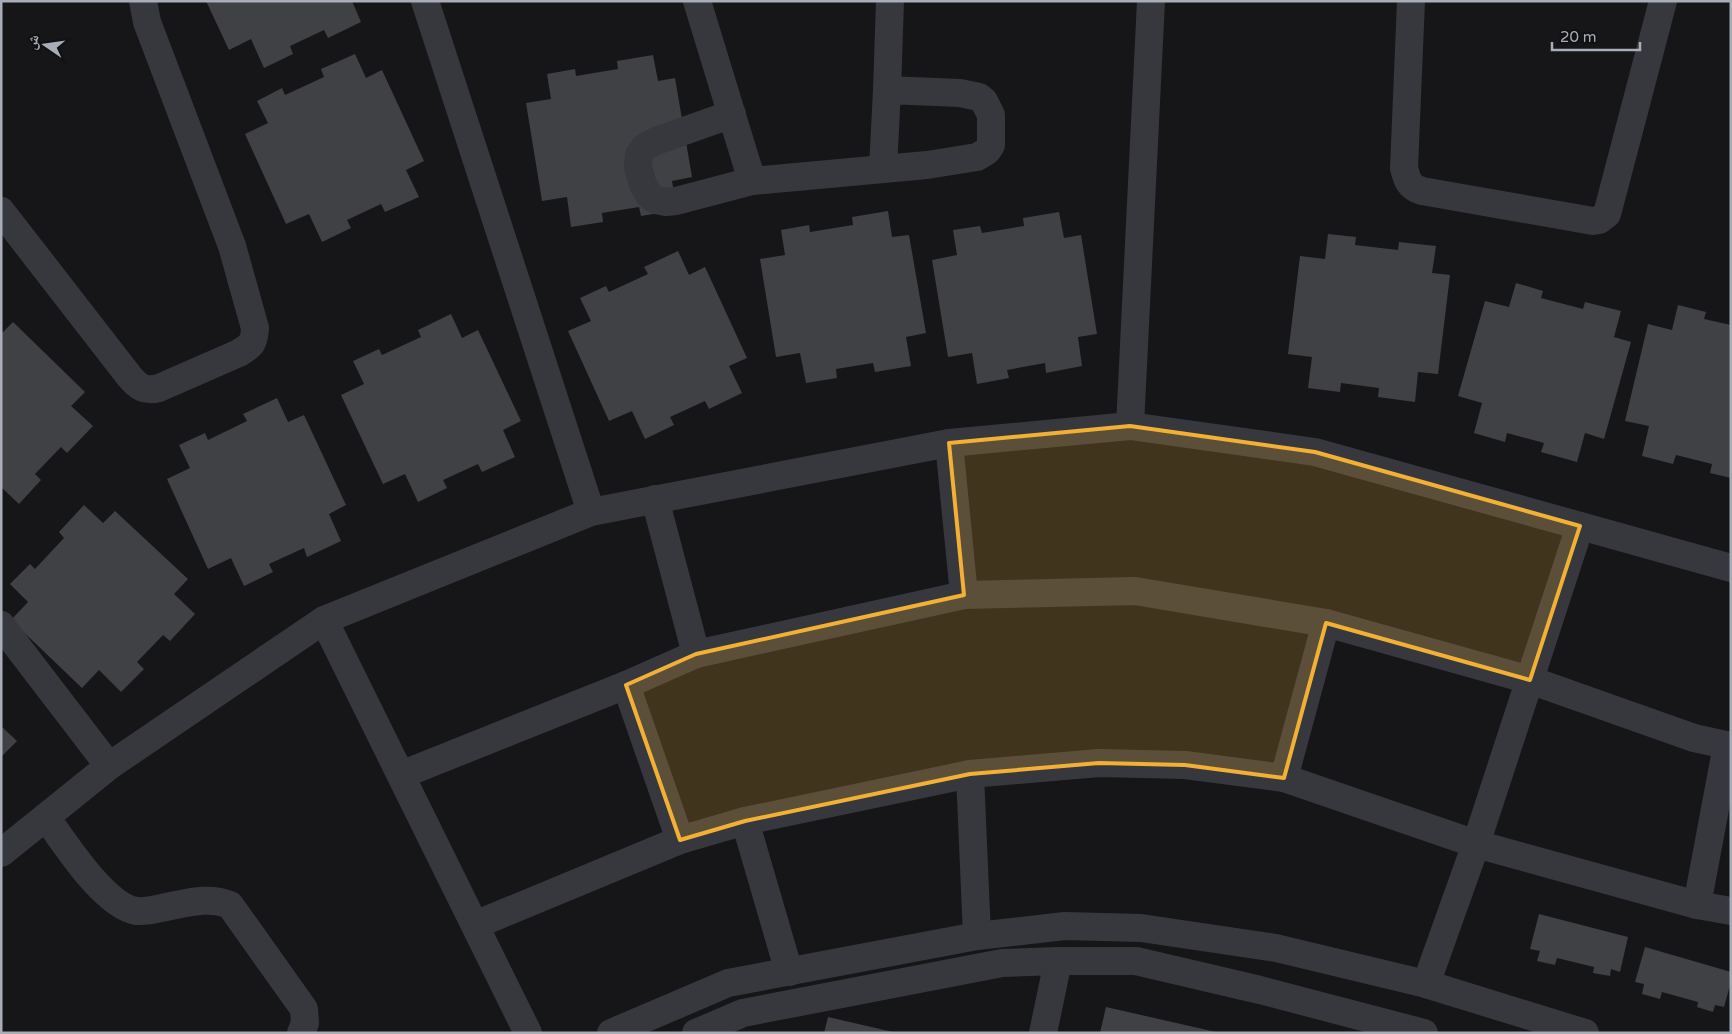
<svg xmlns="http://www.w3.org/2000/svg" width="1732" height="1034" font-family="'Varela Round','Noto Naskh Arabic',sans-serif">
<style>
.building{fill:#404145}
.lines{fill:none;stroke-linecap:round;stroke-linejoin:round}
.street{stroke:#37383d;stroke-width:28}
.marked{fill:#f2b134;fill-opacity:0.2;stroke:#f2b134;stroke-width:4;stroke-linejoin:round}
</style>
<rect width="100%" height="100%" fill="#161618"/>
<g class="building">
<path d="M 206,1 L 352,1 L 361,22 L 328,38 L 324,30 L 290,46 L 293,54 L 264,68 L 251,39 L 229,50 Z"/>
<path d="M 355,54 L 366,78 L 382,70 L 424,161 L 406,170 L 419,197 L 385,212 L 381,204 L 347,220 L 351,228 L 322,242 L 309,214 L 286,224 L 245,134 L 268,123 L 257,101 L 282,88 L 285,95 L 324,77 L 321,69 Z"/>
<path d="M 653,55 L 658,81 L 675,78 L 692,177 L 672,181 L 677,210 L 641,216 L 639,207 L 602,213 L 603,222 L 571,227 L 567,197 L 542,201 L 526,103 L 551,99 L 547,74 L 575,69 L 576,76 L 618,69 L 617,61 Z"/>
<path d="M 888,211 L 892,237 L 909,235 L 926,333 L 906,337 L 911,366 L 875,372 L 873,363 L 836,369 L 837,378 L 806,383 L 800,353 L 776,357 L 760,259 L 785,255 L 781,230 L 809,225 L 810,232 L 853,225 L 852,217 Z"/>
<path d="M 1059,212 L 1064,238 L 1081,235 L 1097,334 L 1078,337 L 1082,366 L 1046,373 L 1045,363 L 1007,370 L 1009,378 L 977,384 L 972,353 L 948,357 L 932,260 L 957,255 L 953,230 L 980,226 L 982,233 L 1024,226 L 1023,218 Z"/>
<path d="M 1328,234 L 1356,237 L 1355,245 L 1398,250 L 1399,242 L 1436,246 L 1432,273 L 1450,275 L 1438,374 L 1418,372 L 1415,402 L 1378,397 L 1379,388 L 1341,383 L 1340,392 L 1308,388 L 1312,357 L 1288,354 L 1300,256 L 1325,259 Z"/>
<path d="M 678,251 L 689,275 L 705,267 L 747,358 L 729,366 L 742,393 L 709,409 L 705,401 L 670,417 L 674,425 L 645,439 L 632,411 L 609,421 L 568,331 L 591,321 L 580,298 L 606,286 L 609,292 L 648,274 L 644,267 Z"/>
<path d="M 1516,283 L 1543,291 L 1541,298 L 1583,309 L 1585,302 L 1621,311 L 1614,337 L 1631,342 L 1604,439 L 1585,433 L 1577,462 L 1541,452 L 1544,443 L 1507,433 L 1505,442 L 1474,433 L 1482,403 L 1458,396 L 1485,301 L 1509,307 Z"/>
<path d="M 1678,305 L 1706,312 L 1704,319 L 1731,325 L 1731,478 L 1710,473 L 1712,464 L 1676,455 L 1673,464 L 1642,456 L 1649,426 L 1625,421 L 1648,324 L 1672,330 Z"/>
<path d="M 451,314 L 462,338 L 478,330 L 521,421 L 503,430 L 515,457 L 482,472 L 478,464 L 443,480 L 447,488 L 418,502 L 405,474 L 383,484 L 341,395 L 364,384 L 353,361 L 379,349 L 382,355 L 421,337 L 418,330 Z"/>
<path d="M 13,322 L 85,392 L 71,406 L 93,426 L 67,453 L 61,447 L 35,474 L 41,480 L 19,504 L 1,487 L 1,334 Z"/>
<path d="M 277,398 L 288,422 L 304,415 L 346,505 L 329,514 L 341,541 L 307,557 L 304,548 L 269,564 L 273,572 L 244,586 L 231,558 L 208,569 L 167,479 L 190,468 L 179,445 L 205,433 L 208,440 L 247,421 L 243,414 Z"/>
<path d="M 84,505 L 103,523 L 115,511 L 188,579 L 174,594 L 195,614 L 170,641 L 163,635 L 137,662 L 144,669 L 121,692 L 99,670 L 82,688 L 11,620 L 28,602 L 10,584 L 30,564 L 35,569 L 64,538 L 59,532 Z"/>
<path d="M 1,726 L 17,741 L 1,757 Z"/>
<path d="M 1539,914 L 1628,937 L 1620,972 L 1611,969 L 1610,976 L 1593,973 L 1594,967 L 1557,958 L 1555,965 L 1537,961 L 1540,951 L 1530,949 Z"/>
<path d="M 1645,947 L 1731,972 L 1731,982 L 1724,1007 L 1715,1005 L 1713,1012 L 1697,1007 L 1698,1002 L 1662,992 L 1660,999 L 1642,994 L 1644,984 L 1635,982 Z"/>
<path d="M 1106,1007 L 1216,1032 L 1216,1033 L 1100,1033 Z"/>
<path d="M 828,1017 L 893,1032 L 892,1033 L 824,1033 Z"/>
</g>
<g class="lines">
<g class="street">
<path d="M 425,1 L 591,512"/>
<path d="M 697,1 L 752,181 L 676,201 L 666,202 L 656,200 L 650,196 L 643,185 L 638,167 L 639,155 L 645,147 L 656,141 L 732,114"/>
<path d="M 1411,1 L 1404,168 C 1407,180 1409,187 1422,191 L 1593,221 L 1599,220 L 1607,214 L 1663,1"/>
<path d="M 887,90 L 890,1"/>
<path d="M 752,181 L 927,165 L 977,157 L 987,151 L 991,145 L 991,115 L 984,101 L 979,97 L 960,93 L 887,90 L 883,168"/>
<path d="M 1,211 L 129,376 C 138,387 145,392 159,388 L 239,353 C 252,345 254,343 255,328 L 232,246 L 147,22 L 143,1"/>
<path d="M 1130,426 L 1151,1"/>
<path d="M 949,443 L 964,595"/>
<path d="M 324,620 L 528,1033"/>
<path d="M 1,625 L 109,766"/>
<path d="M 696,654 L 964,595 L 1135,591 L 1326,623 L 1530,680 L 1694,738 L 1731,746"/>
<path d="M 626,685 L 680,840"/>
<path d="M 401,775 L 626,685 L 696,654 L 655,499"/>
<path d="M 1284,778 L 1326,623"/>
<path d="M 46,817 C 64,842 105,907 137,911 C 148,912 160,908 171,906 C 191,902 210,897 230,905 L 304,1009 L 305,1023 L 301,1033"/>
<path d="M 745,821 L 970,774"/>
<path d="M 1,853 L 109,766 L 324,620 L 591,512 L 949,443 L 1130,426 L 1315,452 L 1731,568"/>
<path d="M 1697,905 L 1727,745"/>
<path d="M 475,925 L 680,840 L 745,821 L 789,972"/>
<path d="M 977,936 L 970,774 L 1099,763 L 1185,765 L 1284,778 L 1476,844 L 1697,905 L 1731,911"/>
<path d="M 1426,984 L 1476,844 L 1580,526"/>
<path d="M 611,1033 L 728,983 L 977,936 L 1065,926 L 1141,928 L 1276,948 L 1426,984 L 1585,1033"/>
<path d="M 696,1033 L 743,1013 L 1002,963 L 1058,961 L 1136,961 L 1260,990 L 1424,1033"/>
<path d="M 1043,1033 L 1058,961"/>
</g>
</g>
<path class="marked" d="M 1130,426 L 1315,452 L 1580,526 L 1530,680 L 1326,623 L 1284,778 L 1185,765 L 1099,763 L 970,774 L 745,821 L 680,840 L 626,685 L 696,654 L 964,595 L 949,443 Z"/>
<rect width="1732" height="1034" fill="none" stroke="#a8adb8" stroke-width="5"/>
<g transform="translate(45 45) rotate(283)" stroke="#111113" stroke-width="4" paint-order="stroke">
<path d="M0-4L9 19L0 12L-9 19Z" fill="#a8adb8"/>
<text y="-8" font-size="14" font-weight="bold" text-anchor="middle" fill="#a8adb8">ش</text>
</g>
<path d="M1552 42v8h88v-8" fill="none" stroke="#a8adb8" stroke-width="2.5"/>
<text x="1560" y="42" font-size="15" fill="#a8adb8" stroke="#111113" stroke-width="4" paint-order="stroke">20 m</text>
</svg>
